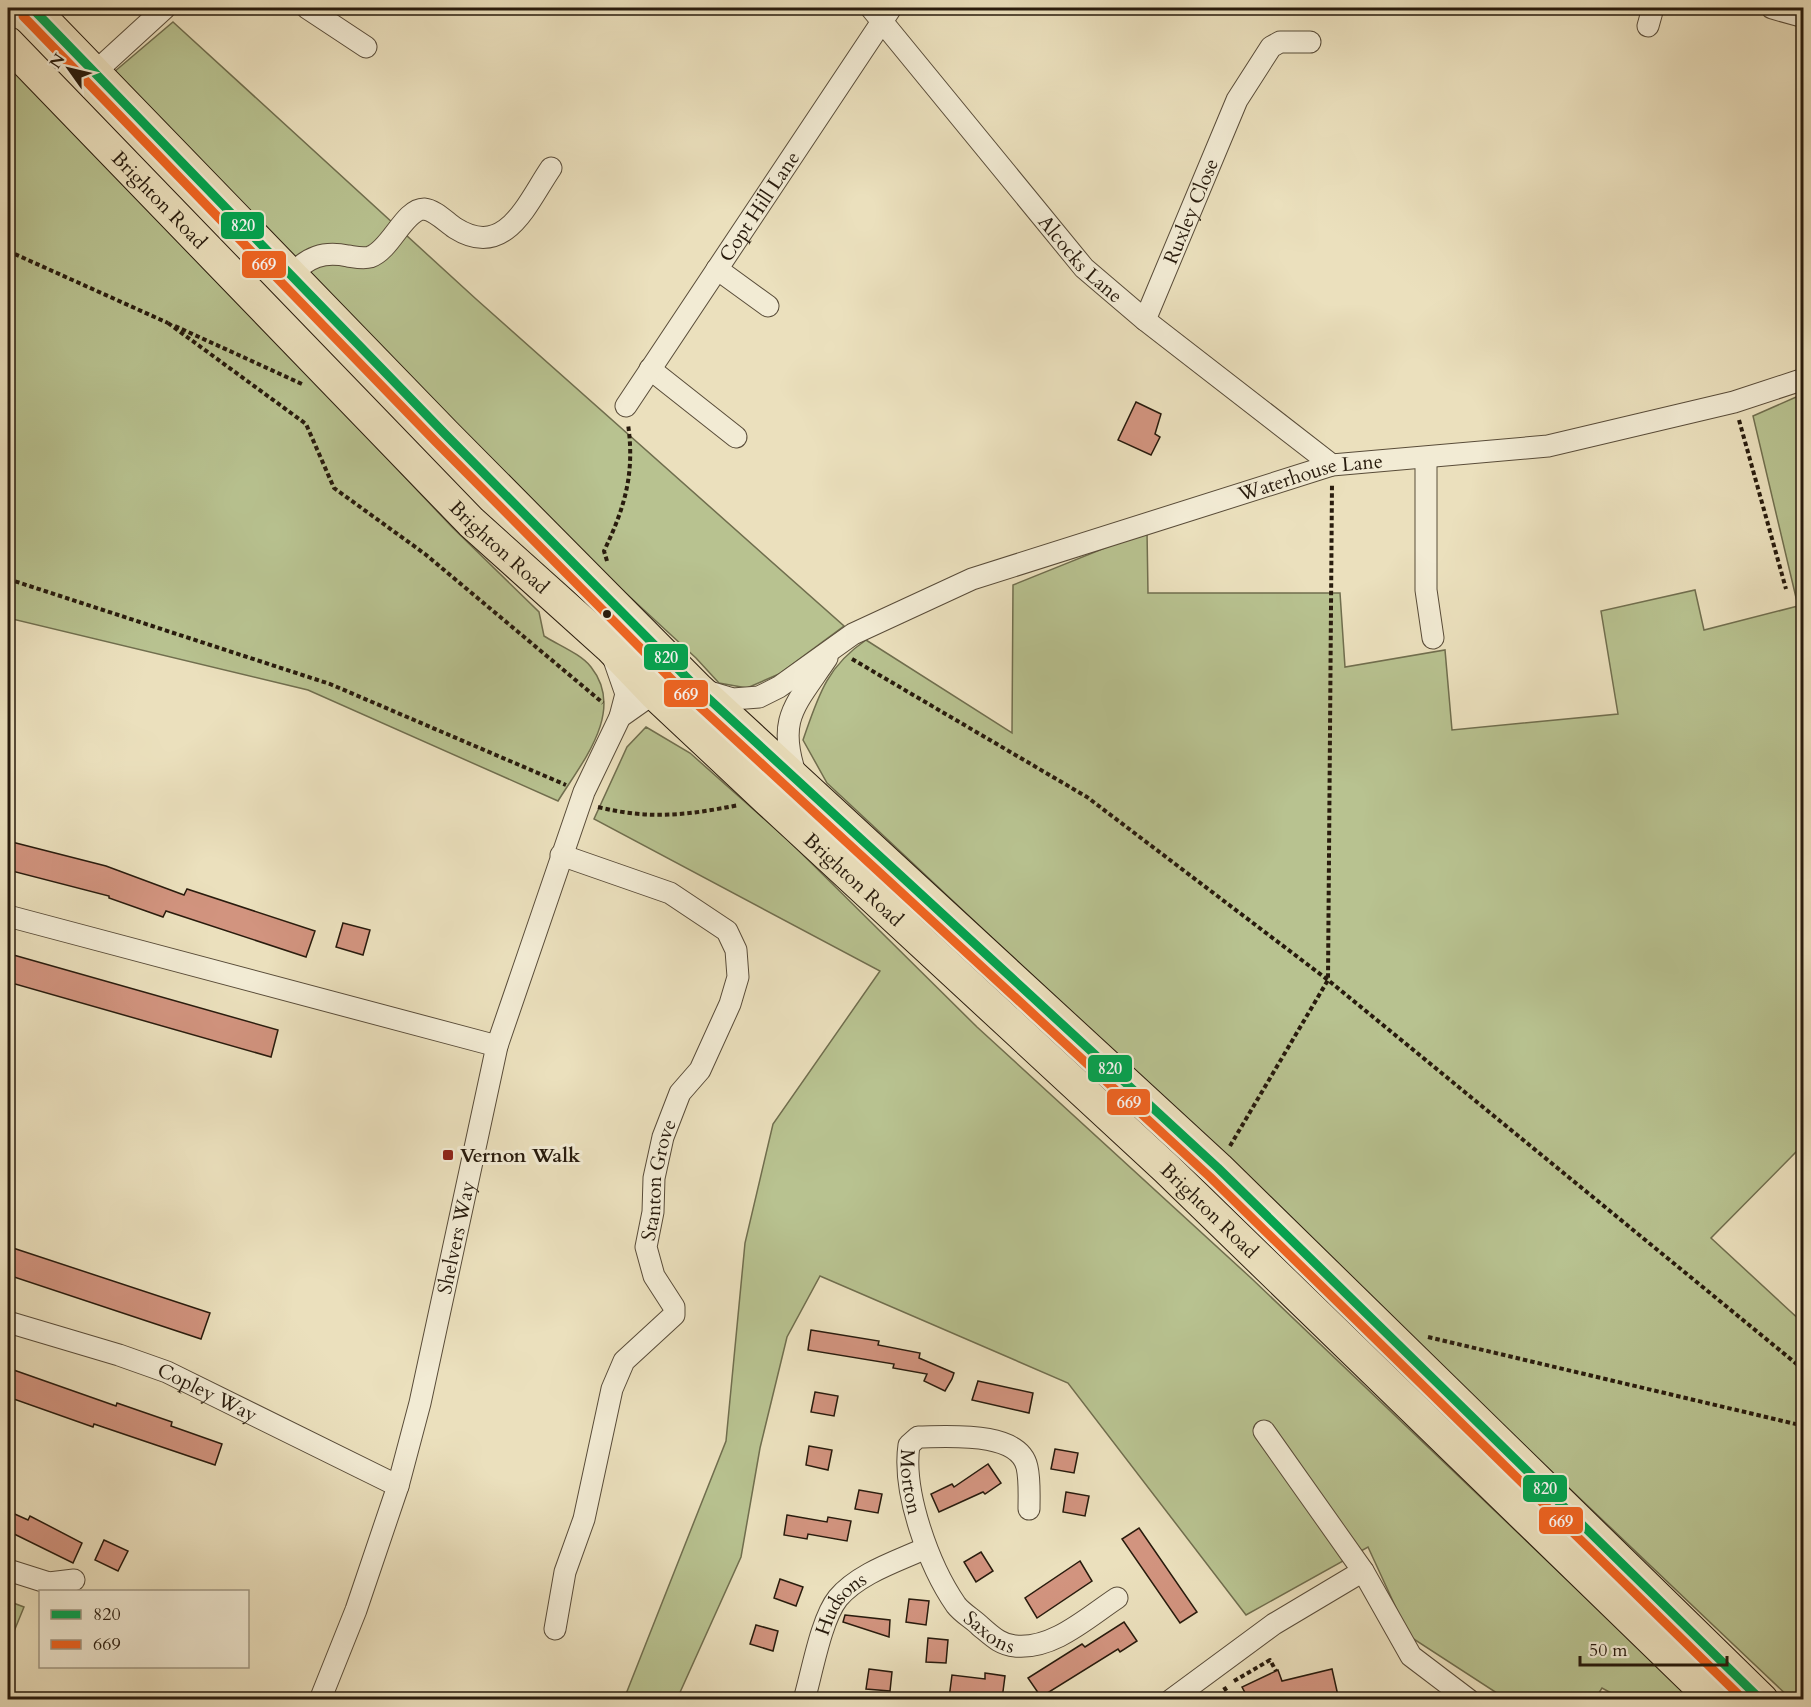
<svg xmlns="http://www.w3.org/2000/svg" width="1811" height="1707" font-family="Cardo,serif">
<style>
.green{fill:#b8c290;stroke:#706e4e;stroke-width:1.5}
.building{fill:#d2947f;stroke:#281b0d;stroke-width:1.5}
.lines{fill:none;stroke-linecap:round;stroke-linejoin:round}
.minor-casing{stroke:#594c39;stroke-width:23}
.highway-casing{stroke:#281b0d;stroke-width:34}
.path{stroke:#281b0d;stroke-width:4;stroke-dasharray:4.5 3;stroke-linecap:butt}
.minor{stroke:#f2ebd4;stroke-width:21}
.highway{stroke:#ebe0bd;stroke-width:32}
.bus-1-casing{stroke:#f2ebd4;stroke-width:14}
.bus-2-casing{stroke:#f2ebd4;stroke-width:14}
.bus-1{stroke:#00a651;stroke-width:9}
.bus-2{stroke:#f26522;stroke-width:9}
.bus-dot{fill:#281b0d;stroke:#f2ebd4;stroke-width:2}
.poi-dot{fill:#8f2418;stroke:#f2ebd4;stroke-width:2}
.labels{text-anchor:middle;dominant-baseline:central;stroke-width:6;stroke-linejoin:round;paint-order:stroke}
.street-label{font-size:20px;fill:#281b0d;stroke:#f2ebd4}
.poi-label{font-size:20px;font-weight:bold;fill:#281b0d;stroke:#f2ebd4;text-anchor:start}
.line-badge{stroke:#f2ebd4;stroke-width:2}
.badge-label{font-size:16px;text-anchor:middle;font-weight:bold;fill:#fff}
</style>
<rect width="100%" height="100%" fill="#ebe0bd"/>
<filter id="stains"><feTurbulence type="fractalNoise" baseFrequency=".00333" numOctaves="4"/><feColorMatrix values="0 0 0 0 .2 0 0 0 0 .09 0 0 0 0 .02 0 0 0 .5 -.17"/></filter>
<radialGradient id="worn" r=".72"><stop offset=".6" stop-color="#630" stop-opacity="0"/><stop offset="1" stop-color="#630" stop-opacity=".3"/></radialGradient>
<g class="green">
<path d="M 173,22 L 476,299 L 844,626 L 779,674 L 747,688 L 719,683 L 696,658 L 593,563 L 402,370 L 114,72 Z"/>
<path d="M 8,57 L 452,527 L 539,612 L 544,636 C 558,645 581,654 591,667 C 626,711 582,762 558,801 L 308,690 L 8,618 Z"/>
<path d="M 1803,394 L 1803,1151 L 1799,1149 L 1711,1238 L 1803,1323 L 1803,1699 L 1791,1699 C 1469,1395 1152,1085 827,783 L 803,740 C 818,697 826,667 866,640 L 1012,733 L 1013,585 L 1147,531 L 1148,593 L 1340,593 L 1345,667 L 1445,650 L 1452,730 L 1618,714 L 1601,611 L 1695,590 L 1704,630 L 1798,606 L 1753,416 Z"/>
<path d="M 646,727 L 690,753 L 789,841 L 977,1027 L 1251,1278 L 1692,1699 L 1622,1699 L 1602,1688 L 1595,1699 L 1506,1699 L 1409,1636 L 1368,1547 L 1246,1615 L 1068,1383 L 820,1276 L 787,1337 L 760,1448 L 741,1557 L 677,1699 L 624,1699 L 726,1441 L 745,1243 L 773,1124 L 880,971 L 594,819 L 627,747 Z"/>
<path d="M 8,1601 L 24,1607 L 8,1646 Z"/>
</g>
<g class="building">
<path d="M 1136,402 L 1161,414 L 1155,434 L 1160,437 L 1151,455 L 1118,440 Z"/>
<path d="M 8,841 L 106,866 L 184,895 L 187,889 L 315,931 L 306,957 L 166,911 L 163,917 L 109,898 L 109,896 L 8,870 Z"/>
<path d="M 343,923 L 370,930 L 363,955 L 336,947 Z"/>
<path d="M 10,954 L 278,1030 L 271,1057 L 8,982 Z"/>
<path d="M 13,1248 L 210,1313 L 201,1339 L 8,1275 L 8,1264 Z"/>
<path d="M 811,1330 L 879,1341 L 878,1345 L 920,1353 L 919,1358 L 954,1373 L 952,1379 L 945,1391 L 924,1381 L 927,1374 L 893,1368 L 894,1364 L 808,1350 Z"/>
<path d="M 8,1368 L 116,1406 L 117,1403 L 172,1422 L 171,1426 L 222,1444 L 215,1465 L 94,1424 L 93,1427 L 8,1397 Z"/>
<path d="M 978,1381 L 1033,1393 L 1029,1413 L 972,1400 Z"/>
<path d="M 815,1392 L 838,1396 L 834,1416 L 811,1412 Z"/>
<path d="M 809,1446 L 832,1450 L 828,1470 L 806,1465 Z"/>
<path d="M 1055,1449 L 1078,1453 L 1074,1473 L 1051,1469 Z"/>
<path d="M 988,1464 L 1001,1483 L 985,1494 L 983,1492 L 939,1512 L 931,1494 L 952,1484 L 954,1487 Z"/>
<path d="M 859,1490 L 882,1494 L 878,1513 L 855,1509 Z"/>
<path d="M 1066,1492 L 1089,1496 L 1085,1516 L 1063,1512 Z"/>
<path d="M 8,1511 L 28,1520 L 30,1516 L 82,1543 L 73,1563 L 8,1531 Z"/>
<path d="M 787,1515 L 827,1522 L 828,1517 L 851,1521 L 847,1541 L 808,1534 L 807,1539 L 784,1535 Z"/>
<path d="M 1139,1528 L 1197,1612 L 1180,1623 L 1122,1539 Z"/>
<path d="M 104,1540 L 128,1551 L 118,1571 L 95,1560 Z"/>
<path d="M 981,1552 L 993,1571 L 976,1582 L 964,1562 Z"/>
<path d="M 1080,1561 L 1092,1581 L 1037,1618 L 1025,1598 Z"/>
<path d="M 780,1579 L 803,1587 L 796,1606 L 774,1598 Z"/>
<path d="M 909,1599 L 929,1601 L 926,1625 L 906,1622 Z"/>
<path d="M 845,1615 L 890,1620 L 889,1637 L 843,1622 Z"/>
<path d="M 1124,1622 L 1137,1641 L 1120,1652 L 1118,1649 L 1041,1697 L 1028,1678 L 1082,1644 L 1085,1647 Z"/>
<path d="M 756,1625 L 778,1631 L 773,1651 L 750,1644 Z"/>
<path d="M 928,1638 L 948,1640 L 946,1663 L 926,1662 Z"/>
<path d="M 869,1669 L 892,1672 L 890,1691 L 866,1689 Z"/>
<path d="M 1332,1669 L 1339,1700 L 1249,1700 L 1242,1687 L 1278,1670 L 1282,1681 Z"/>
<path d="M 985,1673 L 1005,1676 L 1002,1699 L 969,1695 L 969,1700 L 949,1698 L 952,1675 L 985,1679 Z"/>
</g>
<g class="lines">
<g class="minor-casing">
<g id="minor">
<path d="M 307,8 L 366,47"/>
<path id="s1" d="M 871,8 L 1084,268 L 1145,320 L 1332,465"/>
<path d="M 1772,8 L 1804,17"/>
<path d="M 1648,26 L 1653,8"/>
<path d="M 94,73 L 165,8"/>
<path d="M 717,269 L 768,306"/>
<path d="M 291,275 C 308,257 323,251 348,256 C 355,257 363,259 370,257 C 391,250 404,209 424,209 C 435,210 446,222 455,228 C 506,260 527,203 551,168"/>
<path id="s2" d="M 1145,320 L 1237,100 L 1271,47 L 1280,42 L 1310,42"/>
<path d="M 650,369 L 736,437"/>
<path id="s3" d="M 626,406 L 891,8"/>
<path d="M 1426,458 L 1426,590 L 1433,638"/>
<path d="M 612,654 L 626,694 L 620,717"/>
<path id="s4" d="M 703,690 L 733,699 L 759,697 L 779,687 L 853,634 L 972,579 L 1332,465 L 1548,446 L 1734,402 L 1804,379"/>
<path d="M 797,779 C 776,719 794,707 827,658"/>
<path d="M 8,916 L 497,1046"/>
<path id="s5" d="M 8,1322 L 119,1355 L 167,1372 L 398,1486"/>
<path d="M 1264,1431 L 1363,1571 L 1411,1656 L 1469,1700"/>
<path id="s6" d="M 1029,1509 C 1029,1496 1030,1480 1027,1467 C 1019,1430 946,1437 918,1437 L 909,1445 C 902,1492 929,1566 956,1605 C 962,1613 973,1619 980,1626 C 991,1635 1000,1645 1015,1646 C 1053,1650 1088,1617 1117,1598"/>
<path d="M 8,1570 L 49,1583 L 74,1580"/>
<path id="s7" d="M 555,1629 L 565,1572 L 584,1519 L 612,1389 L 624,1361 L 674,1315 L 674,1307 L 654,1276 L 646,1247 L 653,1212 L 654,1178 L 663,1137 L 680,1093 L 700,1070 L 730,1004 L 738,977 L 736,950 L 727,931 L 670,893 L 561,855"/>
<path id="s8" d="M 320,1700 L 356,1610 L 398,1486 L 420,1403 L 497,1046 L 584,792 L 620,717 L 654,693"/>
<path id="s9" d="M 804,1700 C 812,1673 821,1619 838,1598 C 859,1573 898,1561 926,1548"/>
<path d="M 1171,1700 L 1274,1624 L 1363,1571"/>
</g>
</g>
<g class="highway-casing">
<g id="highway">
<path d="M 32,8 L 445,434 L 697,688 L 1218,1168 L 1762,1700"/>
<path id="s10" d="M 8,43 L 471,522 L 610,647 L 654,693 L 768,800 L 1167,1169 L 1714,1700"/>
</g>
</g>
<g class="path">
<path d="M 8,251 L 168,323"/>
<path d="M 168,323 L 306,424 L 334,488 L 425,554 L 603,703"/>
<path d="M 175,326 L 302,384"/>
<path d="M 1739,420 L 1786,589"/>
<path d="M 607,561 L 604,551 C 625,507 635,473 628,424"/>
<path d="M 8,579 L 330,684 L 566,785"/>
<path d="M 852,659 L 1087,797 L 1328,980 L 1804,1370"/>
<path d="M 598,807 C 650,820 688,815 739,805"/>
<path d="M 1230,1146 L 1328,980 L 1332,484"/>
<path d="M 1428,1337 L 1804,1426"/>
<path d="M 1234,1681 L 1270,1660 L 1276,1671"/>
<path d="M 1224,1687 L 1232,1700"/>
</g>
<use href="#minor" class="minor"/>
<use href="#highway" class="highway"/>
<g class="bus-1-casing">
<path id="bus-1" d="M 32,8 L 445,434 L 697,688 L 1218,1168 L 1761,1700"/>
</g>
<g class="bus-2-casing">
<path id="bus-2" d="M 23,16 L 436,442 L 688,696 L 1210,1177 L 1744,1700"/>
</g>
<use href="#bus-1" class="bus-1"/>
<use href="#bus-2" class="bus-2"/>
</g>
<circle class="bus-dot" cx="607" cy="614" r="5"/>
<rect class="poi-dot" x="442" y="1149" width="12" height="12" rx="3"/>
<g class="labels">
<g class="street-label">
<text stroke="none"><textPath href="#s10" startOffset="218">Brighton Road</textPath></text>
<text stroke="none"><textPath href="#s3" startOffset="240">Copt Hill Lane</textPath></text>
<text stroke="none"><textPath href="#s2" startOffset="118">Ruxley Close</textPath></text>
<text stroke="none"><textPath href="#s1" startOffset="327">Alcocks Lane</textPath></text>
<text stroke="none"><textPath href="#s4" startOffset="656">Waterhouse Lane</textPath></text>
<text stroke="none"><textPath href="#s10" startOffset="704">Brighton Road</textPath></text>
<text stroke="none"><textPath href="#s10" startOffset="1190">Brighton Road</textPath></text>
<text stroke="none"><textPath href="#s7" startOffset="489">Stanton Grove</textPath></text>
<text stroke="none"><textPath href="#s10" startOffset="1676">Brighton Road</textPath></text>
<text stroke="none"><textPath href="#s8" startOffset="483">Shelvers Way</textPath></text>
<text stroke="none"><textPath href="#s5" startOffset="212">Copley Way</textPath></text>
<text stroke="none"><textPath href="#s6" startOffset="212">Morton</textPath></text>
<text stroke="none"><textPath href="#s9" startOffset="105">Hudsons</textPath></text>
<text stroke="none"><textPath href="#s6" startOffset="388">Saxons</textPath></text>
</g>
<g class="poi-label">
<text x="460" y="1155">Vernon Walk</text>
</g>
</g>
<g class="line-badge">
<rect x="220" y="211" width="45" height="29" rx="6" fill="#00a651"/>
<rect x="241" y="250" width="46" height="29" rx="6" fill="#f26522"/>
<rect x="643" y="643" width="46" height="28" rx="6" fill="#00a651"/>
<rect x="663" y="679" width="46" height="29" rx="6" fill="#f26522"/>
<rect x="1087" y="1054" width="46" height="29" rx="6" fill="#00a651"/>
<rect x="1106" y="1088" width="45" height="28" rx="6" fill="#f26522"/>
<rect x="1522" y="1474" width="46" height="29" rx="6" fill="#00a651"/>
<rect x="1538" y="1506" width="46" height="29" rx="6" fill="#f26522"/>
</g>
<g class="badge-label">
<text x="243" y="231">820</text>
<text x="264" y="270">669</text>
<text x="666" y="663">820</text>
<text x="686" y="700">669</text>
<text x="1110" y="1074">820</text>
<text x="1129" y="1108">669</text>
<text x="1545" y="1494">820</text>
<text x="1561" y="1527">669</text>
</g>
<rect width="1811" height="1707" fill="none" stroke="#ebe0bd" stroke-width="30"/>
<rect x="9" y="9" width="1793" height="1689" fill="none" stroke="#281b0d" stroke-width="3"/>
<rect x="15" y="15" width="1781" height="1677" fill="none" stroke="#281b0d" stroke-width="1.5"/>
<rect x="39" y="1590" width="210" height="78" fill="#f2ebd4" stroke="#a19884" stroke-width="1.5"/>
<rect x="51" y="1610" width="30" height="9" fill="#00a651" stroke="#a19884" stroke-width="1.5"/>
<text x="93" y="1620" font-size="18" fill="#281b0d">820</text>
<rect x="51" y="1640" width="30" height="9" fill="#f26522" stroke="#a19884" stroke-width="1.5"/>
<text x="93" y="1650" font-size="18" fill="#281b0d">669</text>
<g transform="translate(69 69) rotate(304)" stroke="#f2ebd4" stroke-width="4.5" paint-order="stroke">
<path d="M0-4.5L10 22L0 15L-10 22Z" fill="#281b0d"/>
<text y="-9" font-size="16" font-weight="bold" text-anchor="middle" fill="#281b0d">N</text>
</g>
<path d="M1580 1656v9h147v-9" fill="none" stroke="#281b0d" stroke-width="3"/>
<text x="1589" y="1656" font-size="18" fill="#281b0d" stroke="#f2ebd4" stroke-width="4.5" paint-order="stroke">50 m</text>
<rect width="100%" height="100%" filter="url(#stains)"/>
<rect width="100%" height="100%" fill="url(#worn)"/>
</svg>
